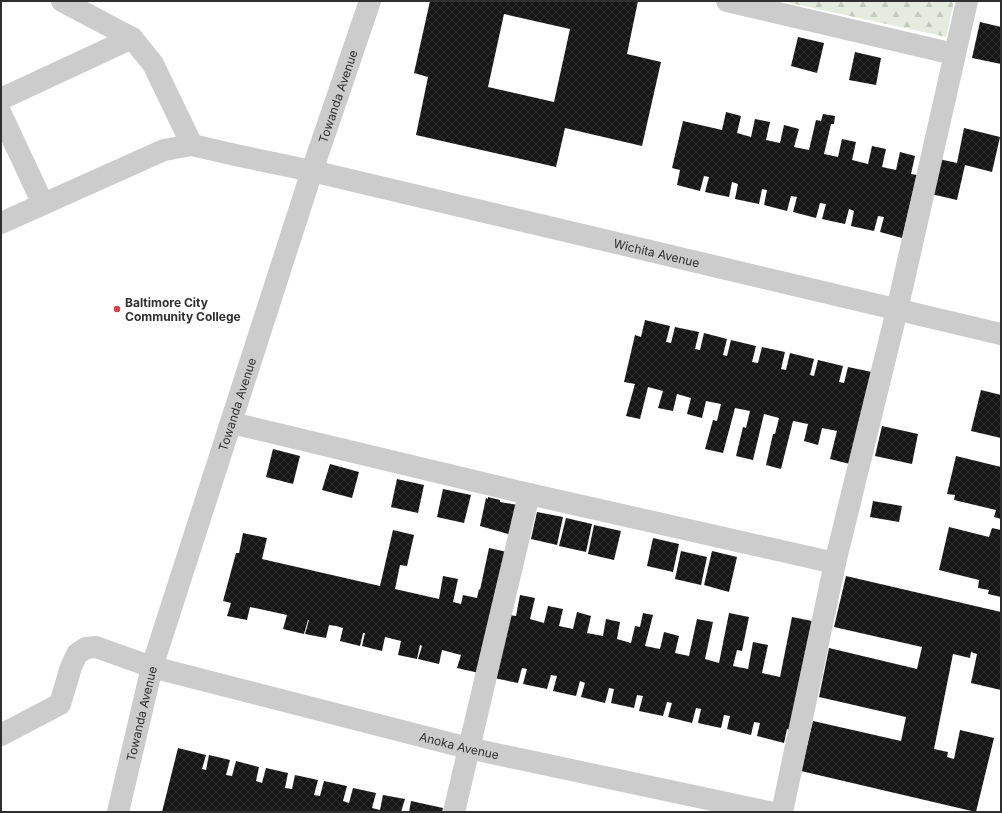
<svg xmlns="http://www.w3.org/2000/svg" width="1002" height="813" font-family="Inter,sans-serif">
<style>
.forest{fill:url(#forest-firs)}
.building{fill:url(#building-cross-hatch);fill-rule:evenodd}
.lines{fill:none;stroke-linecap:round;stroke-linejoin:round}
.minor{stroke:#ccc;stroke-width:22}
.poi-dot{fill:#d7404c;stroke:#fff;stroke-width:1.5}
.labels{text-anchor:middle;dominant-baseline:central;stroke-width:4;stroke-linejoin:round;paint-order:stroke}
.street-label{font-size:12px;fill:#2f2f2f;stroke:#fff}
.poi-label{font-size:12px;font-weight:bold;fill:#2f2f2f;stroke:#fff;text-anchor:start}
</style>
<defs>
<pattern id="forest-firs" width="22" height="20" patternUnits="userSpaceOnUse"><rect width="22" height="20" fill="#e5ebde"/><path d="M5 1l3.5 6h-7zM16 11l3.5 6h-7z" fill="#c5cabf"/></pattern>
<pattern id="building-cross-hatch" width="8" height="8" patternUnits="userSpaceOnUse"><rect width="8" height="8" fill="#161616"/><path d="M0 0l8 8M0 8l8-8" fill="none" stroke="#303030"/></pattern>
</defs>
<rect width="100%" height="100%" fill="#fff"/>
<path class="forest" d="M 781,1 L 954,1 L 946,37 Z"/>
<g class="building">
<path d="M 430,1 L 638,1 L 627,54 L 661,62 L 642,146 L 565,128 L 556,167 L 416,135 L 428,77 L 414,73 ZM 504,14 L 570,29 L 554,102 L 488,87 Z"/>
<path d="M 980,22 L 1001,27 L 1001,64 L 972,58 Z"/>
<path d="M 798,37 L 824,43 L 817,73 L 791,66 Z"/>
<path d="M 855,52 L 881,58 L 876,85 L 849,80 Z"/>
<path d="M 726,112 L 741,116 L 737,133 L 751,137 L 755,119 L 770,122 L 766,140 L 780,143 L 784,125 L 799,129 L 794,147 L 809,150 L 816,120 L 821,121 L 823,114 L 835,116 L 834,124 L 831,124 L 824,154 L 838,157 L 842,139 L 856,142 L 852,160 L 868,164 L 872,146 L 886,149 L 882,167 L 896,170 L 900,152 L 915,156 L 911,174 L 917,175 L 902,238 L 880,232 L 884,217 L 878,216 L 874,231 L 851,226 L 854,211 L 849,209 L 845,224 L 822,219 L 826,204 L 820,203 L 816,218 L 793,212 L 797,197 L 791,196 L 787,211 L 764,205 L 767,190 L 762,189 L 759,204 L 735,199 L 738,184 L 732,182 L 729,197 L 705,192 L 709,177 L 704,176 L 700,191 L 677,185 L 680,170 L 672,168 L 683,121 L 722,130 Z"/>
<path d="M 964,128 L 1000,137 L 992,172 L 965,165 L 957,200 L 931,194 L 939,159 L 957,163 Z"/>
<path d="M 645,320 L 670,326 L 666,342 L 671,343 L 675,327 L 699,332 L 695,349 L 700,350 L 704,333 L 727,339 L 723,355 L 727,356 L 731,340 L 756,346 L 752,362 L 758,363 L 762,347 L 785,352 L 781,369 L 786,370 L 790,353 L 814,359 L 810,375 L 814,376 L 818,360 L 843,366 L 839,382 L 844,383 L 848,367 L 872,372 L 850,464 L 830,459 L 837,431 L 822,428 L 818,445 L 804,441 L 808,424 L 793,421 L 781,469 L 766,465 L 773,434 L 775,434 L 779,418 L 764,414 L 753,460 L 736,456 L 743,427 L 746,428 L 750,411 L 735,408 L 723,453 L 705,449 L 713,420 L 717,421 L 721,404 L 706,401 L 702,418 L 687,414 L 691,398 L 677,394 L 673,411 L 658,408 L 663,391 L 648,387 L 640,419 L 626,416 L 635,384 L 624,382 L 635,335 L 641,337 Z"/>
<path d="M 981,390 L 1001,395 L 1001,438 L 971,431 Z"/>
<path d="M 882,426 L 918,434 L 912,464 L 875,456 Z"/>
<path d="M 273,449 L 300,456 L 293,484 L 266,477 Z"/>
<path d="M 956,456 L 1001,467 L 1001,519 L 994,517 L 996,510 L 954,500 L 955,495 L 947,494 Z"/>
<path d="M 330,464 L 359,472 L 352,498 L 322,490 Z"/>
<path d="M 397,479 L 424,485 L 418,513 L 391,507 Z"/>
<path d="M 443,489 L 471,495 L 464,523 L 437,517 Z"/>
<path d="M 488,497 L 500,500 L 500,502 L 518,505 L 512,535 L 480,526 L 486,498 L 488,499 Z"/>
<path d="M 873,501 L 902,506 L 899,522 L 870,517 Z"/>
<path d="M 537,512 L 563,517 L 557,545 L 531,539 Z"/>
<path d="M 566,518 L 592,524 L 586,552 L 559,546 Z"/>
<path d="M 594,525 L 621,531 L 614,560 L 588,554 Z"/>
<path d="M 949,527 L 989,537 L 992,528 L 1001,530 L 1001,597 L 988,594 L 989,590 L 978,588 L 979,580 L 939,570 Z"/>
<path d="M 393,530 L 414,535 L 407,566 L 400,565 L 395,589 L 439,599 L 443,576 L 458,579 L 453,602 L 461,604 L 463,595 L 477,598 L 479,589 L 480,590 L 489,548 L 507,552 L 479,673 L 457,668 L 461,655 L 442,650 L 439,664 L 418,659 L 422,646 L 420,645 L 417,659 L 398,655 L 401,641 L 385,637 L 382,651 L 362,646 L 365,633 L 363,633 L 360,646 L 340,641 L 343,628 L 336,626 L 329,625 L 326,638 L 305,634 L 309,620 L 308,620 L 304,634 L 283,629 L 287,615 L 250,607 L 247,620 L 227,616 L 231,603 L 223,601 L 236,553 L 239,553 L 243,533 L 267,538 L 262,559 L 380,586 Z"/>
<path d="M 653,538 L 679,544 L 673,572 L 647,566 Z"/>
<path d="M 681,551 L 707,557 L 701,585 L 675,579 Z"/>
<path d="M 712,551 L 737,557 L 729,592 L 704,585 Z"/>
<path d="M 846,576 L 1001,612 L 1001,690 L 971,683 L 977,654 L 971,652 L 970,658 L 953,654 L 934,749 L 948,752 L 947,757 L 954,759 L 960,730 L 994,738 L 976,812 L 801,771 L 813,721 L 901,741 L 906,717 L 819,697 L 829,648 L 917,669 L 922,647 L 834,627 Z"/>
<path d="M 520,595 L 535,598 L 530,619 L 544,623 L 548,606 L 563,609 L 559,626 L 573,629 L 577,612 L 591,616 L 587,633 L 603,636 L 606,619 L 620,622 L 617,639 L 631,643 L 635,626 L 640,627 L 643,613 L 653,615 L 645,646 L 660,649 L 664,632 L 679,636 L 675,653 L 689,656 L 697,619 L 713,622 L 705,659 L 719,663 L 729,613 L 749,617 L 742,651 L 737,650 L 733,666 L 748,669 L 753,642 L 768,645 L 762,673 L 780,677 L 792,617 L 817,622 L 790,730 L 787,729 L 784,743 L 757,736 L 760,723 L 754,722 L 751,735 L 727,729 L 730,716 L 724,715 L 721,728 L 698,723 L 701,709 L 696,708 L 692,723 L 668,717 L 672,703 L 667,702 L 663,716 L 639,711 L 643,696 L 637,695 L 634,708 L 611,703 L 614,689 L 609,688 L 605,703 L 581,697 L 585,683 L 580,681 L 576,696 L 553,691 L 557,676 L 551,675 L 547,689 L 523,684 L 527,669 L 522,668 L 518,683 L 494,678 L 509,615 L 516,616 Z"/>
<path d="M 178,748 L 206,755 L 202,769 L 206,770 L 209,755 L 230,760 L 226,775 L 232,776 L 236,761 L 259,767 L 256,781 L 262,783 L 266,768 L 288,773 L 285,788 L 292,789 L 295,775 L 318,780 L 314,795 L 320,796 L 324,781 L 347,786 L 343,801 L 349,803 L 353,788 L 376,793 L 372,808 L 380,810 L 383,795 L 405,799 L 401,812 L 162,812 Z"/>
<path d="M 411,801 L 443,808 L 442,812 L 409,812 Z"/>
</g>
<g class="lines">
<g class="minor">
<path d="M 62,1 L 132,38 L 153,64 L 192,145"/>
<path d="M 727,1 L 954,54"/>
<path d="M 1,99 L 132,38"/>
<path d="M 1,114 L 43,204"/>
<path id="s1" d="M 1,223 L 164,150 L 192,145 L 240,156 L 312,171 L 1001,334"/>
<path d="M 232,423 L 529,494 L 835,563"/>
<path id="s2" d="M 1,735 L 60,704 L 71,667 L 77,654 L 86,648 L 96,647 L 152,667 L 468,748 L 769,812"/>
<path id="s3" d="M 118,812 L 152,667 L 312,171 L 370,1"/>
<path d="M 454,812 L 529,494"/>
<path d="M 782,812 L 835,563 L 897,310 L 967,1"/>
</g>
</g>
<circle class="poi-dot" cx="117" cy="309" r="4"/>
<g class="labels">
<g class="street-label">
<text stroke="none"><textPath href="#s3" startOffset="749">Towanda Avenue</textPath></text>
<text stroke="none"><textPath href="#s1" startOffset="684">Wichita Avenue</textPath></text>
<text stroke="none"><textPath href="#s3" startOffset="425">Towanda Avenue</textPath></text>
<text stroke="none"><textPath href="#s3" startOffset="101">Towanda Avenue</textPath></text>
<text stroke="none"><textPath href="#s2" startOffset="517">Anoka Avenue</textPath></text>
</g>
<g class="poi-label">
<text x="125" y="302">Baltimore City<tspan x="125" dy="14">Community College</tspan></text>
</g>
</g>
<rect width="1002" height="813" fill="none" stroke="#2f2f2f" stroke-width="4"/>
</svg>
